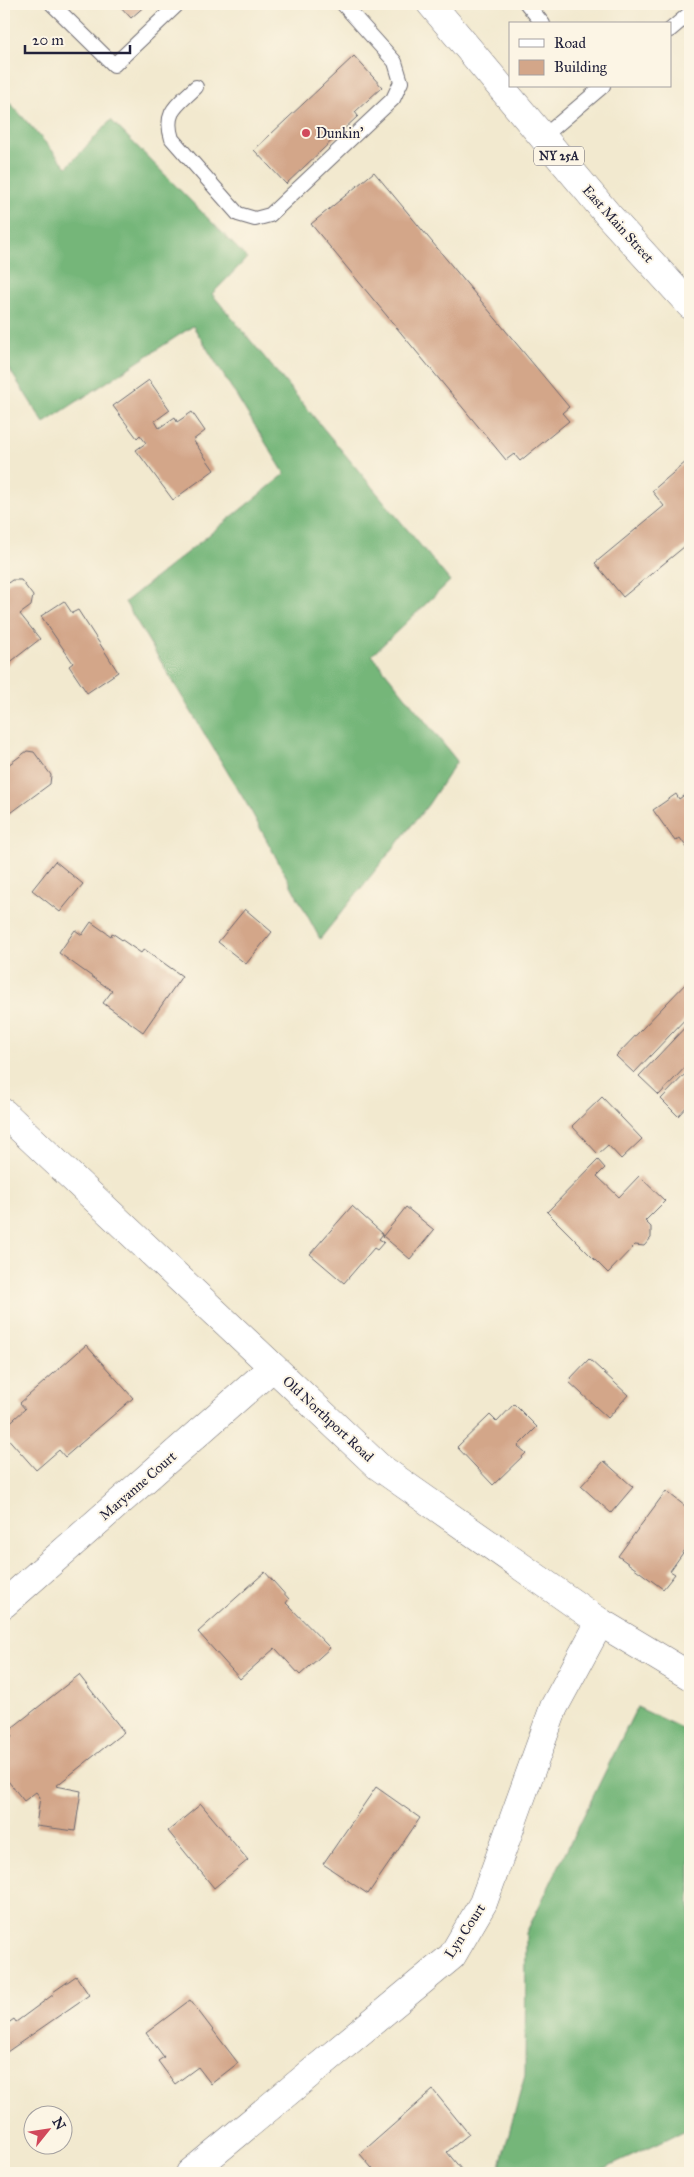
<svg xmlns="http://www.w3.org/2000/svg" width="694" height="2177" font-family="'IM FELL Great Primer',serif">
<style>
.forest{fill:#74b679;stroke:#4b6c5a}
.building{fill:#d3a689}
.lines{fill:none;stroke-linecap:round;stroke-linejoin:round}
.lane-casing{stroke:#6b686f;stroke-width:16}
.street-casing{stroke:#6b686f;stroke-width:29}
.primary-casing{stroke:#6b686f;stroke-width:29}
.lane{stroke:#fff;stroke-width:14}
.street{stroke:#fff;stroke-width:28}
.primary{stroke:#fff;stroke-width:28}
.poi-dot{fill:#d1495b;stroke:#fcf5e5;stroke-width:2}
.labels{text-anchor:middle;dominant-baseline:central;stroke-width:4;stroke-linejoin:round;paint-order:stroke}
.shield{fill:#fcf5e5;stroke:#63616e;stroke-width:1}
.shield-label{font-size:12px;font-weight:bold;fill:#22223b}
.poi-label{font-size:14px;fill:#22223b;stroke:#fcf5e5;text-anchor:start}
.street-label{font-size:14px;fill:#22223b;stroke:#fcf5e5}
</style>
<rect width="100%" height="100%" fill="#fcf5e5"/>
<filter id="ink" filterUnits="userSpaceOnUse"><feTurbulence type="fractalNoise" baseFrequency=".02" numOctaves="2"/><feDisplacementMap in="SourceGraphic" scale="10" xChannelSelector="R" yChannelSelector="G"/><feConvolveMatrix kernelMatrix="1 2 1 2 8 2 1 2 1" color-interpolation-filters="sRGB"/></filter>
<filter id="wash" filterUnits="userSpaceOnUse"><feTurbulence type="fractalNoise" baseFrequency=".0096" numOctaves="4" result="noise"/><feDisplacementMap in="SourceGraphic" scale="20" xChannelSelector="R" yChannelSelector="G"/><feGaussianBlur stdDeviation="1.12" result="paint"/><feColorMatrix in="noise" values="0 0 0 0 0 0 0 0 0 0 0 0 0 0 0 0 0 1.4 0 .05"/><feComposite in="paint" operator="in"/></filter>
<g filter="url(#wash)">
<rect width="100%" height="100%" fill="#f2e9cf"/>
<g class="forest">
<path d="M 4,96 L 67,167 L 111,120 L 247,258 L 212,294 L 450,581 L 372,655 L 457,761 L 428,805 L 320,939 L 251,811 L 125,602 L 285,474 L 193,326 L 44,423 L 4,361 Z"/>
<path d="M 637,1707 L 690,1732 L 690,2128 L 598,2171 L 597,2173 L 498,2173 L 525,2075 L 526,1933 Z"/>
</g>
<g id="blocks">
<g class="building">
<path d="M 118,4 L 147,4 L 131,18 Z"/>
<path d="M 354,56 L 382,87 L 355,112 L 358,116 L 286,184 L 254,150 Z"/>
<path d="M 374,172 L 569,407 L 562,413 L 569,421 L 520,461 L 514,454 L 506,460 L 311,224 Z"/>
<path d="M 149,380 L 170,410 L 155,421 L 159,428 L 175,417 L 177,422 L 192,412 L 205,431 L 193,440 L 214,470 L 173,500 L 136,450 L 146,443 L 140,435 L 137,438 L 113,406 Z"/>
<path d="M 687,461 L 690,464 L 690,533 L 686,536 L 690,542 L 623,597 L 595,563 L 664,506 L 652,491 Z"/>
<path d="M 12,580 L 21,580 L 33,596 L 31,606 L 20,614 L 40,639 L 4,667 L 4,586 Z"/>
<path d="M 64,601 L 72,613 L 78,610 L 118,672 L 87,693 L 69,666 L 73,663 L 41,616 Z"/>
<path d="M 27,751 L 34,752 L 51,775 L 50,784 L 4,818 L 4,768 Z"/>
<path d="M 690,791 L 690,852 L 680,838 L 675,841 L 653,810 L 676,794 L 679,799 Z"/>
<path d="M 55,861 L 83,884 L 60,912 L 32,890 Z"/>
<path d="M 245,909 L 272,932 L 246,964 L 218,942 Z"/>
<path d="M 91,922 L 111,936 L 112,933 L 141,953 L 144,949 L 182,976 L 143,1032 L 103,1003 L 112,991 L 59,953 L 75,930 L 82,935 Z"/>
<path d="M 690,979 L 690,1014 L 634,1073 L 616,1056 Z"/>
<path d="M 690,1022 L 690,1062 L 659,1095 L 639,1076 Z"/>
<path d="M 690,1069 L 690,1103 L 678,1116 L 661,1099 Z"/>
<path d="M 602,1097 L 642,1139 L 621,1159 L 608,1145 L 598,1154 L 572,1126 Z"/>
<path d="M 598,1160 L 605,1168 L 597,1176 L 619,1197 L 639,1176 L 665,1201 L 645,1221 L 651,1227 L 651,1238 L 644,1246 L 635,1245 L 608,1273 L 547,1212 Z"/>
<path d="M 352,1206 L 383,1234 L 379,1239 L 384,1242 L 377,1250 L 374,1248 L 344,1283 L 310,1254 Z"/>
<path d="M 406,1207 L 434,1230 L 410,1259 L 383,1236 Z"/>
<path d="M 86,1345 L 133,1398 L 65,1457 L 59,1450 L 36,1470 L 4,1434 L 4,1428 L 25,1409 L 20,1403 Z"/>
<path d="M 589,1359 L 628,1395 L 608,1418 L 568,1381 Z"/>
<path d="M 514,1404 L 537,1427 L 518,1446 L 526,1453 L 493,1485 L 457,1447 L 490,1415 L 497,1422 Z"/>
<path d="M 604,1461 L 633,1487 L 611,1513 L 581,1486 Z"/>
<path d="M 666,1491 L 690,1510 L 690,1543 L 670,1571 L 675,1574 L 663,1589 L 618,1556 Z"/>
<path d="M 265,1572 L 289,1599 L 286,1603 L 330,1648 L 300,1675 L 275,1648 L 240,1679 L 198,1632 Z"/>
<path d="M 79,1675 L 124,1732 L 56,1786 L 81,1791 L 75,1831 L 36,1826 L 40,1797 L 36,1792 L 24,1801 L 4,1776 L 4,1743 L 12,1737 L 8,1731 Z"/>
<path d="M 376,1787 L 420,1818 L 368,1894 L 323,1864 Z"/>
<path d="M 201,1804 L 248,1860 L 214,1888 L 168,1831 Z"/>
<path d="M 76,1976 L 89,1995 L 4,2054 L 4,2026 L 14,2019 L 16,2022 L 54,1994 L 53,1992 Z"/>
<path d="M 190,2000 L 238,2063 L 211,2084 L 198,2067 L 175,2084 L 158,2061 L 164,2057 L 146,2033 Z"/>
<path d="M 433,2090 L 469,2134 L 447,2152 L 461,2169 L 457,2173 L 376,2173 L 360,2154 Z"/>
</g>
</g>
</g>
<g filter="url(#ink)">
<use href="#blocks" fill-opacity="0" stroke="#6b686f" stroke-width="1"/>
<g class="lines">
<g class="lane-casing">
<g id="lane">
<path d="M 52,4 L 114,65 L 178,4"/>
<path d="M 527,4 L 543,24"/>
<path d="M 670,30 L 690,13"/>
<path d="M 196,87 C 178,105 163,111 172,139 L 238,214 L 255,219 L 270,215 L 393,99 L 401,82 L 395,62 L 343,4"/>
<path d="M 543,137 L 603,86"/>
</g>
</g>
<g class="street-casing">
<g id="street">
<path d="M 4,1113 L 378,1466 L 600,1622 L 690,1676"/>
<path d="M 4,1604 L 273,1367"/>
<path d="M 190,2173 L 452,1956 L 483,1903 L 554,1707 L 600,1622"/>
</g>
</g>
<g class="primary-casing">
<path id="primary" d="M 431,4 L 609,216 L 690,305"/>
</g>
<use href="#lane" class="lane"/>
<use href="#street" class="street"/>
<use href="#primary" class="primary"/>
</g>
</g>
<circle class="poi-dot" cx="306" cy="133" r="5"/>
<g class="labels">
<rect class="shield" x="534" y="146.5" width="50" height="19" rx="4"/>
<g class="shield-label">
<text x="559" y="156">NY 25A</text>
</g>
<g class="poi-label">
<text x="316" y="133">Dunkin'</text>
</g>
<g class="street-label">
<text transform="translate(618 224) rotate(48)">East Main Street</text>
<text transform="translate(328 1419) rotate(43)">Old Northport Road</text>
<text transform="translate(138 1486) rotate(-41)">Maryanne Court</text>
<text transform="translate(465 1931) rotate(-57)">Lyn Court</text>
</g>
</g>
<rect width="694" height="2177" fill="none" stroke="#fcf5e5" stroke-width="20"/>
<rect x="509" y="22" width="162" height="65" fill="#fcf5e5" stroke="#a5a1a1"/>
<rect x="519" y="39" width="25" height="8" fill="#ffffff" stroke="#a5a1a1"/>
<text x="554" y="48" font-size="15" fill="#22223b">Road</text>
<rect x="519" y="60" width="25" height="15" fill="#d3a689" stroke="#a5a1a1"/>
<text x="554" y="72" font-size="15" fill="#22223b">Building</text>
<g transform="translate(48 2130) rotate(60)"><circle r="24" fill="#fcf5e5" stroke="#a5a1a1"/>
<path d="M0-4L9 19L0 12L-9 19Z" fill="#d1495b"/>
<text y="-8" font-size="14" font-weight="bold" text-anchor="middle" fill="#22223b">N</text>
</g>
<path d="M25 45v8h105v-8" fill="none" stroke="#22223b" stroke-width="2.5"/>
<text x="32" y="45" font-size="15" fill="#22223b" stroke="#fcf5e5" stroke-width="4" paint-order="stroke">20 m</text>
</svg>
